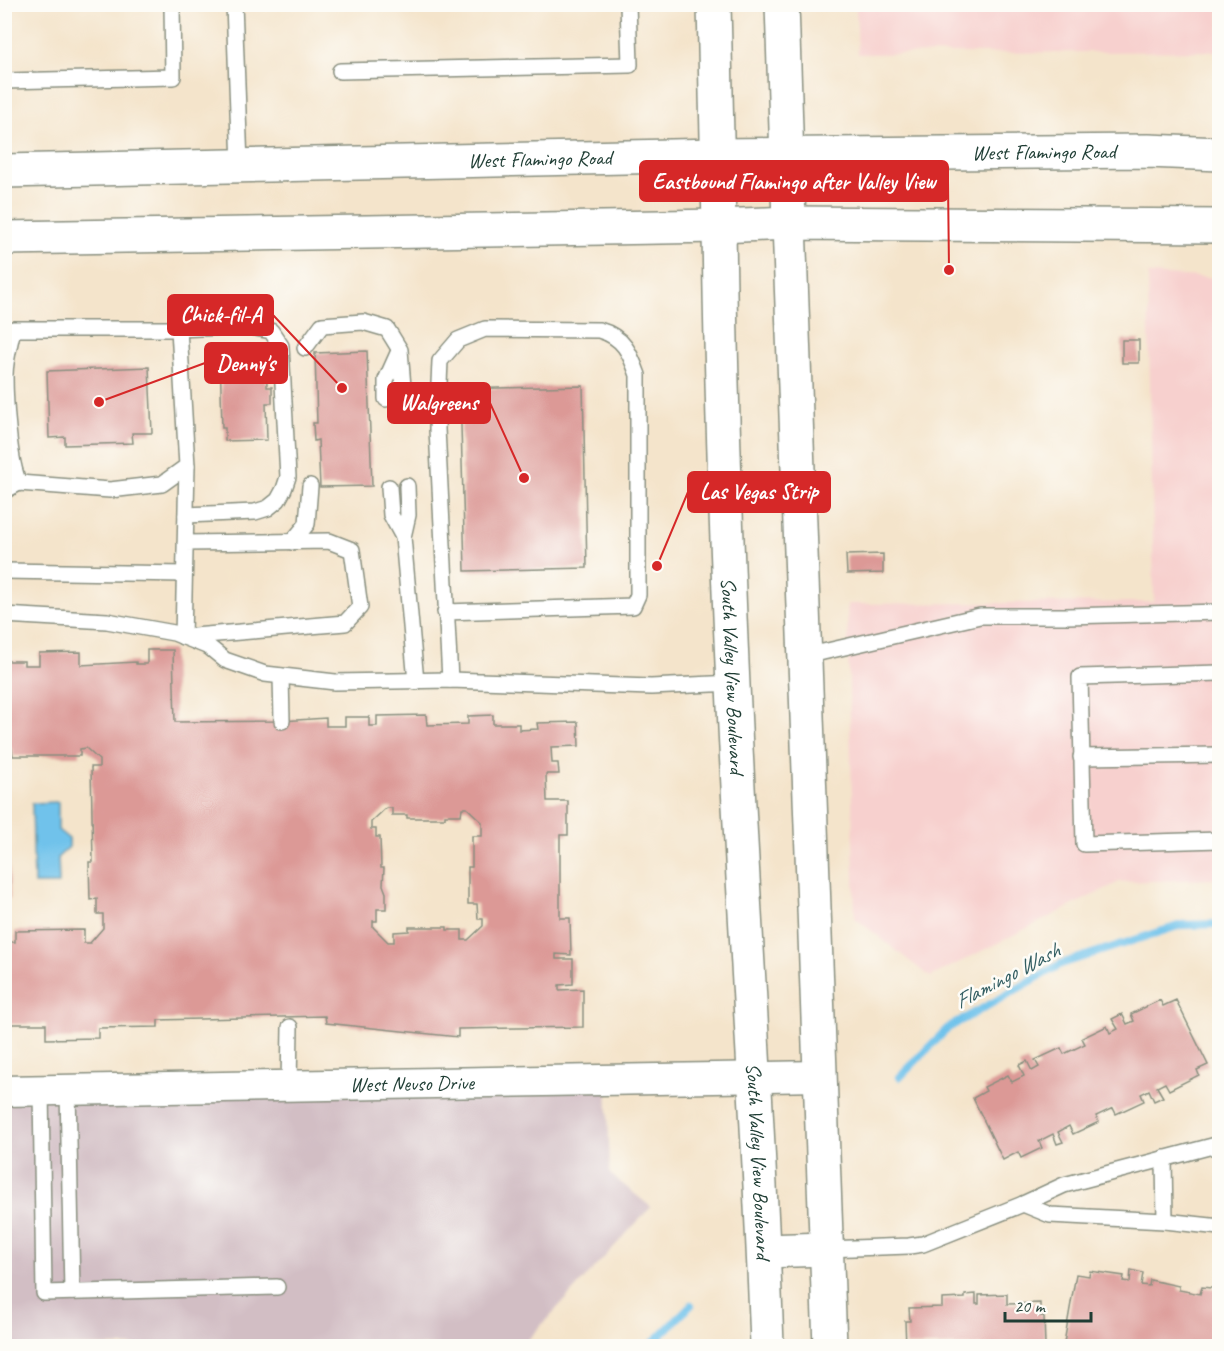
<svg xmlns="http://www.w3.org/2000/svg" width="1224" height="1351" font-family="Caveat,sans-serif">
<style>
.built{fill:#f7d0ce}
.industrial{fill:#d2bec4}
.water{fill:#6fc2eb;stroke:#478090;stroke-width:1.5}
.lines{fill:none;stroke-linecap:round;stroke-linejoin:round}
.stream{stroke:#6fc2eb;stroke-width:8}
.building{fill:#dc9996;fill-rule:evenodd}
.service-casing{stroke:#8a9080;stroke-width:18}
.minor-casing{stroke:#8a9080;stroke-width:33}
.secondary-casing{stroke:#8a9080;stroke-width:36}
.primary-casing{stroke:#8a9080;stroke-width:36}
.service{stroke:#fff;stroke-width:15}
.minor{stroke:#fff;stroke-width:30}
.secondary{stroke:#fff;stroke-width:33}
.primary{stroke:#fff;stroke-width:33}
.labels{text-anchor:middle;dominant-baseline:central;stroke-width:5;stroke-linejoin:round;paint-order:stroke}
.street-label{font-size:21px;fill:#1f3d34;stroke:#fdfcf7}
.water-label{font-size:22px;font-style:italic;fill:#335e62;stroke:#fdfcf7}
.leader{fill:none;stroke:#d62828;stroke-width:2}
.callout-dot{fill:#d62828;stroke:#fdfcf7;stroke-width:2}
.callout{fill:#d62828;stroke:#d62828;stroke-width:2}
.callout-label{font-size:22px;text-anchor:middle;font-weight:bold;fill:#fff}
</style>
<rect width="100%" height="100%" fill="#fdfcf7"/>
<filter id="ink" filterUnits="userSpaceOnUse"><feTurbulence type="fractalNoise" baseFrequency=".0167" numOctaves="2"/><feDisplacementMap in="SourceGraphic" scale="12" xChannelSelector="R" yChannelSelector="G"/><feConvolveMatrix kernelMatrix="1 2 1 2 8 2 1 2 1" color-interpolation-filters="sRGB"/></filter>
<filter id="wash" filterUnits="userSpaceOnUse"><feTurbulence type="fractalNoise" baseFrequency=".008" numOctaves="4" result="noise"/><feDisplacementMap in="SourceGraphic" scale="24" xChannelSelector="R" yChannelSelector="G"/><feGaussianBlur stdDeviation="1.35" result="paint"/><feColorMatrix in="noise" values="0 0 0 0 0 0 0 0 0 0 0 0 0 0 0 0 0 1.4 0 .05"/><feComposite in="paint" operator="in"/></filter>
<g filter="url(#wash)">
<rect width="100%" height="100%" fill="#f4e4cb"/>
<g class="built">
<path d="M 856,5 L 1219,5 L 1219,51 L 858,54 Z"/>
<path d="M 1148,274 L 1219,278 L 1219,879 L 1119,882 L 930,977 L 855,918 L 847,604 L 1154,602 Z"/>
</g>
<path class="industrial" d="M 607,1081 L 610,1174 L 651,1207 L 522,1346 L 5,1346 L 4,1091 Z"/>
<path class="water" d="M 58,802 L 58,830 L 69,839 L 69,847 L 58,857 L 59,884 L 34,884 L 32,803 Z"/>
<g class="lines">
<g class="stream">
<path d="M 900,1077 L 948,1028 L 1061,964 L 1181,925 L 1220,924"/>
<path d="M 650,1346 L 691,1305"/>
</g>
</g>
<g id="blocks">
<g class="building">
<rect x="1122" y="340" width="17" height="23"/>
<path d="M 367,351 L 372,486 L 320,487 L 318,440 L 314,441 L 313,423 L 317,423 L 315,353 Z"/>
<path d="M 266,352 L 267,387 L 272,387 L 272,403 L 266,403 L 267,440 L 225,441 L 225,428 L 222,428 L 220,353 Z"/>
<path d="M 149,367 L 152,433 L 132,433 L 133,443 L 65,445 L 65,437 L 49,438 L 47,371 Z"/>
<path d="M 583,386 L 587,568 L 465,571 L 460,389 Z"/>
<path d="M 883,554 L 883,573 L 847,574 L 846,555 Z"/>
<path d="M 147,650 L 173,650 L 175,722 L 282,721 L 326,718 L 326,726 L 345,726 L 345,717 L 369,717 L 369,726 L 377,726 L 377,716 L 426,715 L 427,725 L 468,724 L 468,716 L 493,715 L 493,724 L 519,724 L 519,730 L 538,729 L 537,723 L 578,722 L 579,746 L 551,747 L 552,763 L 558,763 L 559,774 L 546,774 L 547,801 L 568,801 L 568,835 L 560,835 L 560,918 L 570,918 L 571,955 L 556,954 L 556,959 L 573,959 L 573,984 L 559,985 L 559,990 L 583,989 L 583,1027 L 458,1029 L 458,1037 L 326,1023 L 325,1016 L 158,1020 L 158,1027 L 98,1028 L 98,1038 L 46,1039 L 46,1024 L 4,1024 L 4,938 L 9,942 L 15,942 L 15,931 L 84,930 L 84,943 L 90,943 L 103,928 L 103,914 L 97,914 L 97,899 L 90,900 L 89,862 L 93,862 L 91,767 L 99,767 L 99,760 L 86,748 L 80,749 L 80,756 L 13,756 L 12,749 L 4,750 L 4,661 L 24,661 L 24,665 L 39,665 L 39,653 L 81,652 L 81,665 L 136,662 L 136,664 L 147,664 ZM 386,808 L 392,808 L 392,815 L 407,815 L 407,818 L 445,818 L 445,815 L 461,815 L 462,808 L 467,808 L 482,822 L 482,836 L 472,836 L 472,867 L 468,867 L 468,904 L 477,904 L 478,919 L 483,919 L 483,926 L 468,940 L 462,940 L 462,930 L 447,930 L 447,927 L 409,927 L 409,931 L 394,932 L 394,942 L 388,942 L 373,927 L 373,921 L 377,921 L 377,909 L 386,909 L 386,893 L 383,885 L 384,868 L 381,868 L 380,837 L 376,837 L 376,829 L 371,829 L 371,822 Z"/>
<path d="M 4,860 L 9,860 L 10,899 L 4,899 Z"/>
<path d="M 1160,1000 L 1163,1006 L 1176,1000 L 1208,1065 L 1197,1070 L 1199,1075 L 1169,1090 L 1165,1083 L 1157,1087 L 1163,1097 L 1154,1101 L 1149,1090 L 1141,1094 L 1144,1101 L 1116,1114 L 1113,1108 L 1096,1116 L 1099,1122 L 1073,1134 L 1069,1126 L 1058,1132 L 1063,1142 L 1057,1144 L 1053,1134 L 1039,1141 L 1042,1148 L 1021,1158 L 1018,1152 L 1003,1160 L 973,1098 L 986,1091 L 984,1087 L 1008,1075 L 1012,1082 L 1024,1076 L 1019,1065 L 1027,1061 L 1032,1071 L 1039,1067 L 1035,1060 L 1061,1048 L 1064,1054 L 1085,1044 L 1082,1038 L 1107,1026 L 1110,1033 L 1118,1029 L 1112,1019 L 1122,1014 L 1127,1024 L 1134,1021 L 1131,1014 Z"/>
<path d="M 1131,1270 L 1143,1273 L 1141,1285 L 1149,1286 L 1150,1280 L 1179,1286 L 1179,1290 L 1200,1294 L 1202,1287 L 1220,1289 L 1220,1346 L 1077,1346 L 1064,1343 L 1076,1274 L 1089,1276 L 1090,1271 L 1124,1276 L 1123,1281 L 1130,1282 Z"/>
<path d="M 976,1294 L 976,1304 L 979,1304 L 979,1295 L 1007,1294 L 1007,1304 L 1040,1303 L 1040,1316 L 1044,1316 L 1045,1346 L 906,1346 L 905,1321 L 910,1321 L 909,1308 L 942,1307 L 942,1299 L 965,1298 L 965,1295 Z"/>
</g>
</g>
</g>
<g filter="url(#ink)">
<use href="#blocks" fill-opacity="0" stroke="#8a9080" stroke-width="1.5"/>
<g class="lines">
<g class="service-casing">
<g id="service">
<path d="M 234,4 L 240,165"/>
<path d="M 340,71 L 630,65 L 628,4"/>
<path d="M 4,81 L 173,77 L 172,4"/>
<path d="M 13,329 L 179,329 L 187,466 L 162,484 L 110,490 L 19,483 C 9,462 5,401 5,375 C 5,360 10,344 13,329 Z"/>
<path d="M 179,329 L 246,326 L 271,331 L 281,346 L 288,477 L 284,489 L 278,500 L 268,508 L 255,512 L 186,515"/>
<path d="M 305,348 L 322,325 L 363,322 L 387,329 L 400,350 L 404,399"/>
<path d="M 386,399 L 386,380 L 399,351"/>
<path d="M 407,486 L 408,515 L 403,537 L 416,682"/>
<path d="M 389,487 L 391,515 L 403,537"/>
<path d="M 4,491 L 19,483"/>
<path d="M 292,542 L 307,524 L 310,486"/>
<path d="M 185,543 L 329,541 L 352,550 L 360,607 L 345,623 L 183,637 L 187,466"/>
<path d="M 4,571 L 184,574"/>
<path d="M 445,612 L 633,606 L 638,595 L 638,375 C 630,353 624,337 599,330 L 485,329 L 458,340 L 440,361 L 437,429 L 450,680"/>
<path d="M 4,615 L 107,621 L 174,633 L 209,647 L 225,660 L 265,674 L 335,682 L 450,680 L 651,687 L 733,683"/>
<path d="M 804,655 L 823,652 L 980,616 L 1067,616 L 1220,612"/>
<path d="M 1220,673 L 1080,677 L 1084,844 L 1220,840"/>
<path d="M 281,676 L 282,721"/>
<path d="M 1081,757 L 1220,755"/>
<path d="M 289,1086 L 290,1027"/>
<path d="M 41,1090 L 44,1293 L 277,1287"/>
<path d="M 68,1090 L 72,1292"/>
<path d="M 1164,1158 L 1165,1221"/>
<path d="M 1023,1204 L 1050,1215 L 1165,1221 L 1220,1227"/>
<path d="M 826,1249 L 909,1246 L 923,1244 L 1023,1204 L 1064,1185 L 1220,1144"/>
</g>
</g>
<g class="minor-casing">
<g id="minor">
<path id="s1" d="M 4,1091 L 819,1076"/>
</g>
</g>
<g class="secondary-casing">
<g id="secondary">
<path d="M 789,223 L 830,1346"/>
<path id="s2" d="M 719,226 C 721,394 727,561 735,728 C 745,934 760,1140 767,1346"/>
<path d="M 764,1251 L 826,1249"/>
</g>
</g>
<g class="primary-casing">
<g id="primary">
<path d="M 714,4 L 719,226"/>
<path d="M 782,4 L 789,223"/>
<path id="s3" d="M 4,171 L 717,155 L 1148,151 L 1220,154"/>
<path d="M 4,238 L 719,226 L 789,223 L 1220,226"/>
</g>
</g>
<use href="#service" class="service"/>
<use href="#minor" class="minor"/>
<use href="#secondary" class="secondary"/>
<use href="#primary" class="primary"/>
</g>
</g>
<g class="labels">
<g class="street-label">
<text stroke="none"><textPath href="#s3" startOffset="1040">West Flamingo Road</textPath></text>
<text stroke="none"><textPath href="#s3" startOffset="536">West Flamingo Road</textPath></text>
<text stroke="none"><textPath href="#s2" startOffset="450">South Valley View Boulevard</textPath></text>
<text stroke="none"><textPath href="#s1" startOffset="408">West Nevso Drive</textPath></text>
<text stroke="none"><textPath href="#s2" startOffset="936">South Valley View Boulevard</textPath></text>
</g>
<g class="water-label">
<text transform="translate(1007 976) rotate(-28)">Flamingo Wash</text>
</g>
</g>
<path class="leader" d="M949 270L948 181M342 388L273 315M99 402L205 363M524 478L490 403M657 566L688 492"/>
<g class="callout-dot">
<circle cx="949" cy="270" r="6"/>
<circle cx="342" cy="388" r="6"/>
<circle cx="99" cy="402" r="6"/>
<circle cx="524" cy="478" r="6"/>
<circle cx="657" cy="566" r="6"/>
</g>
<g class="callout">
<rect x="640" y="161" width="308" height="40" rx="6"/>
<rect x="168" y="295" width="105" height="40" rx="6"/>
<rect x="205" y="343" width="82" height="40" rx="6"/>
<rect x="388" y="383" width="102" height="40" rx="6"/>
<rect x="688" y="472" width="142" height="40" rx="6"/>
</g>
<g class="callout-label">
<text x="794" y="189">Eastbound Flamingo after Valley View</text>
<text x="221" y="322">Chick-fil-A</text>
<text x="246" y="371">Denny's</text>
<text x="439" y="410">Walgreens</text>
<text x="759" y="499">Las Vegas Strip</text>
</g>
<rect width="1224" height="1351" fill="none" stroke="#fdfcf7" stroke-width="24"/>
<path d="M1005 1312v9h86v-9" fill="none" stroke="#1f3d34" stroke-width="3"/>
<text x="1014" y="1312" font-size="18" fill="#1f3d34" stroke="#fdfcf7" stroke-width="4.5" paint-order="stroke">20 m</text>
</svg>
